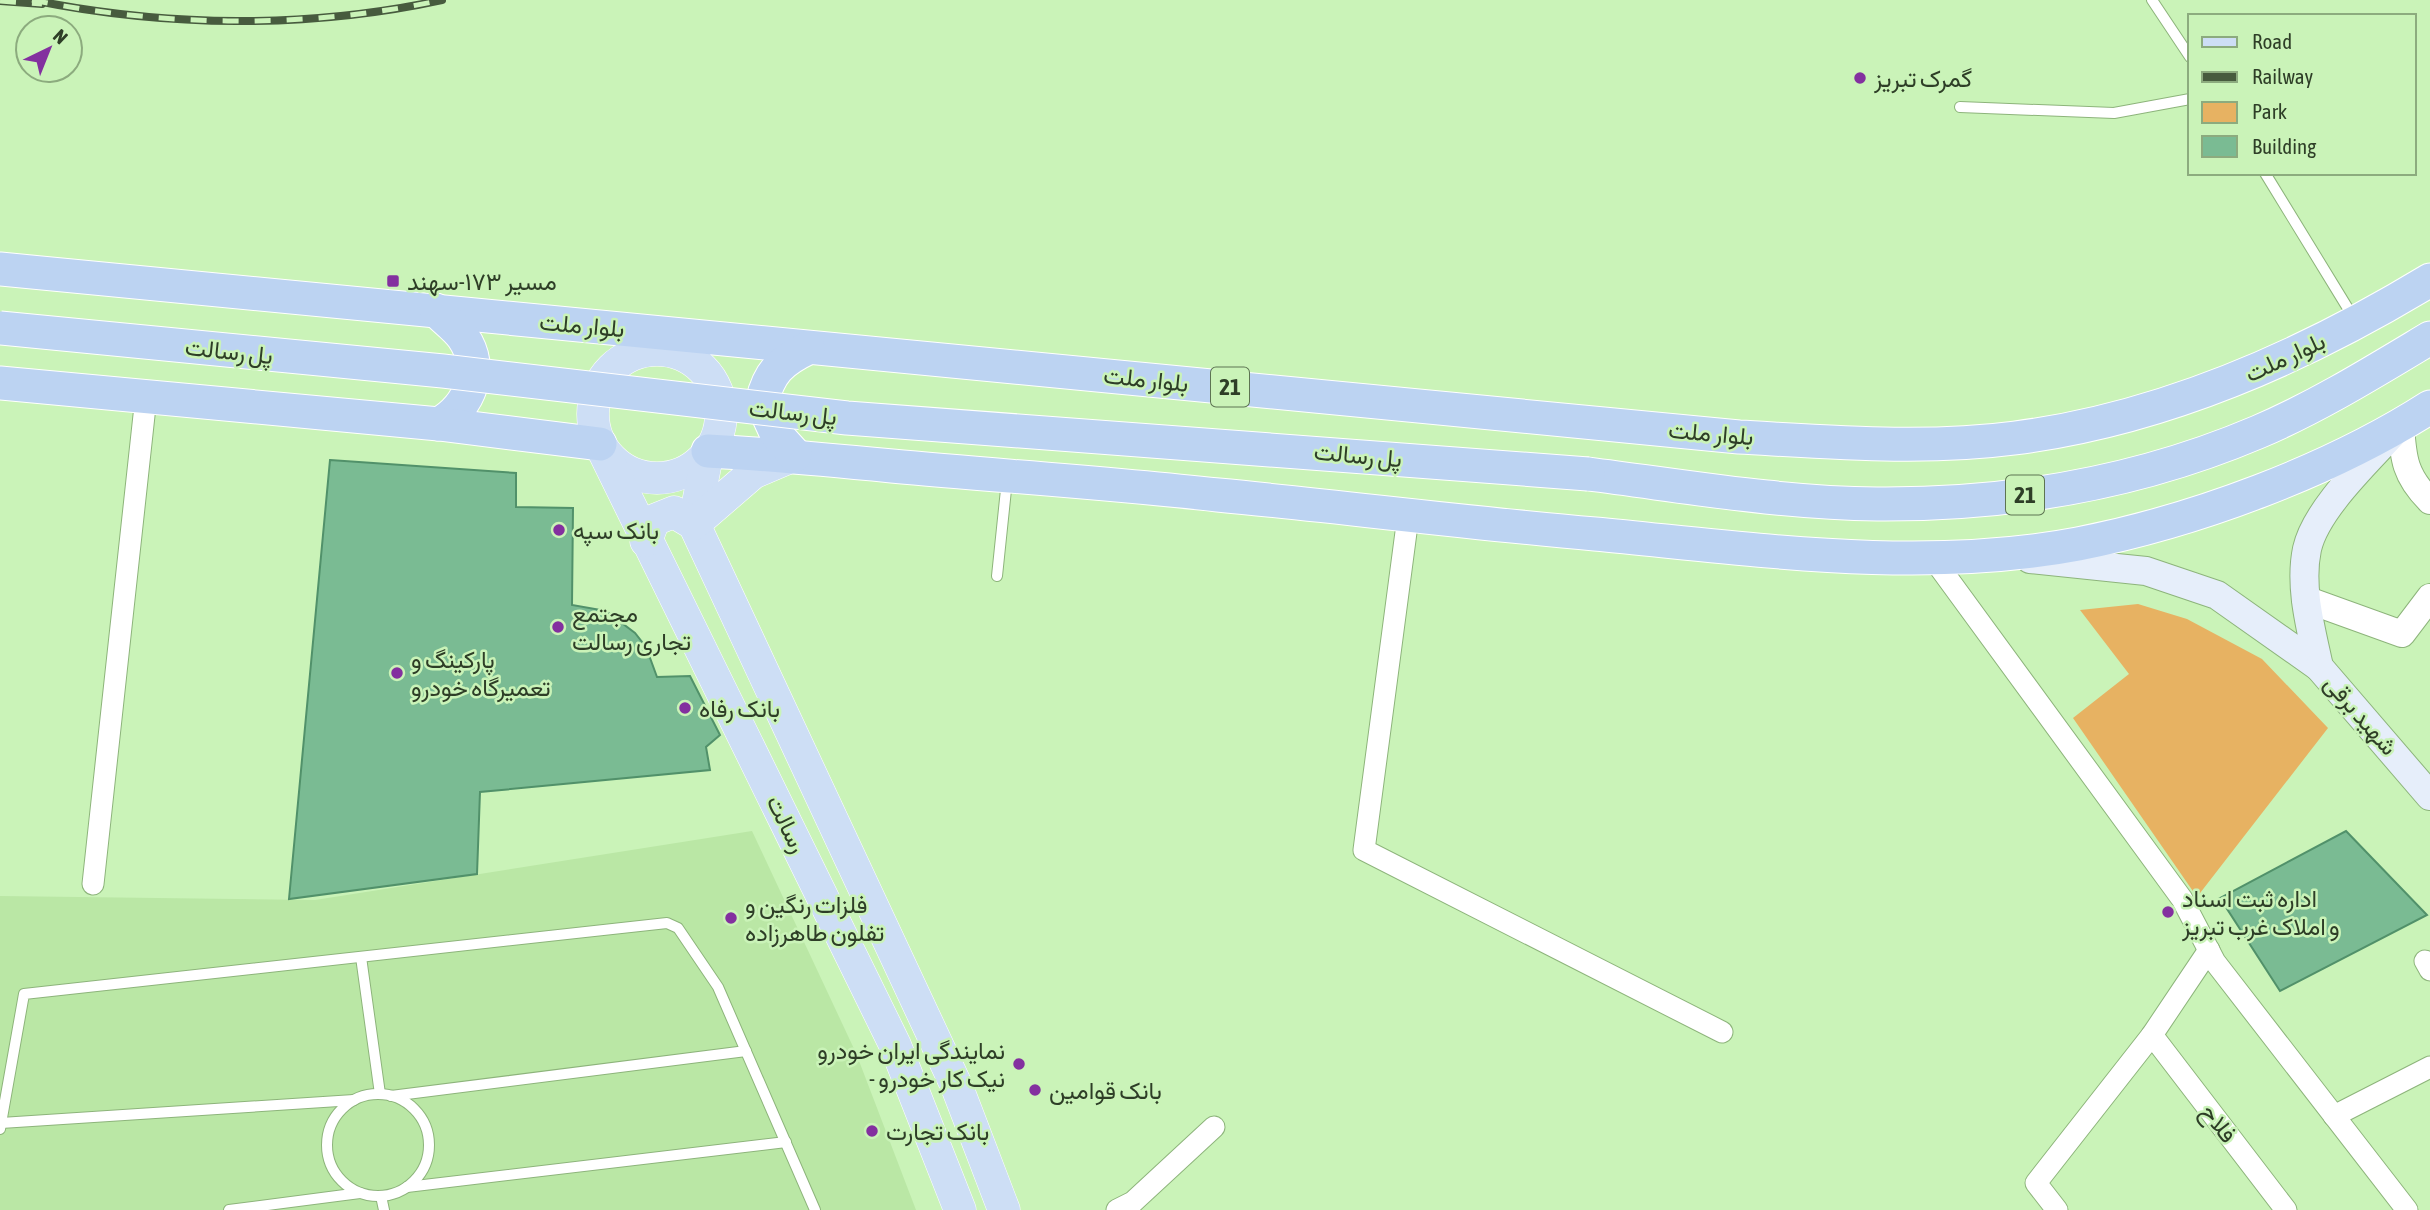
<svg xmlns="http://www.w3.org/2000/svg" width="2430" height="1210" font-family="'Asap Condensed',Vazirmatn,sans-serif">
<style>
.built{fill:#bae7a5}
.green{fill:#e7b262}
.building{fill:#7abb93;stroke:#51916a;stroke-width:2}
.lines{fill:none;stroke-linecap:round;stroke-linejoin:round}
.service-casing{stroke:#8db47b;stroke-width:12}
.minor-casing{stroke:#8db47b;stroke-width:23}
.tertiary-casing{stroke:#8db47b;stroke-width:28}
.secondary-casing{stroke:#8db47b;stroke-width:30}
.primary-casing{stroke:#fff;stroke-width:33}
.trunk-casing{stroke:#fff;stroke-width:35}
.service{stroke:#fff;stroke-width:10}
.minor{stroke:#fff;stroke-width:21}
.tertiary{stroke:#fff;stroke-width:26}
.secondary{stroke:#e6eefa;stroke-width:28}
.primary{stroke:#cddef5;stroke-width:32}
.trunk{stroke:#bcd3f2;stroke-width:33}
.rail-casing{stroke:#475b3e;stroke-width:8}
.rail{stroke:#caf3b8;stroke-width:5;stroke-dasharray:16;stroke-linecap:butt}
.trunk-bridge-casing{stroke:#fff;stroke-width:35;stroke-linecap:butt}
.trunk-bridge{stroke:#bcd3f2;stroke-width:33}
.poi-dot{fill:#83309f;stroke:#caf3b8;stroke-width:2.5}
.labels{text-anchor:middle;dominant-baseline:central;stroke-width:5;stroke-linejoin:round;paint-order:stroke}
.shield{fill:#caf3b8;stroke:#5d7452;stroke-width:2}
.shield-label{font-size:23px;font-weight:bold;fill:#2e3e27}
.poi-label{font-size:24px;fill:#2e3e27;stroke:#caf3b8;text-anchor:start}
.street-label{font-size:24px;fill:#2e3e27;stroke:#caf3b8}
</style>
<rect width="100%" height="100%" fill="#caf3b8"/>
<path class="built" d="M 752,831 L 856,1053 L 916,1210 L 0,1210 L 0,896 L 315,900 Z"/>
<path class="green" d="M 2138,604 L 2187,619 L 2262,659 L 2328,728 L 2197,897 L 2073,718 L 2129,674 L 2080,610 Z"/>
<g class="building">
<path d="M 330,460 L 516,473 L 516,507 L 573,508 L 572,605 L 606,611 L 635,633 L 646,647 L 657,677 L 690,676 L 720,735 L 706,747 L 710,770 L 480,792 L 477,874 L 289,899 Z"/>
<path d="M 2346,831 L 2427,915 L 2280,991 L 2220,898 Z"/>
</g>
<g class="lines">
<g class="service-casing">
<g id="service">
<path d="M 2152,0 L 2190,57"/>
<path d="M 1960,107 L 2114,113 L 2190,99"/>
<path d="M 2265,173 L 2355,320"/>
<path d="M 997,576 L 1007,480"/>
<path d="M 361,957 L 380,1094"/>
<circle cx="378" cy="1145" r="51"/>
<path d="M 391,1096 L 746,1051"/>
<path d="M 1,1123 L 354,1100"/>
<path d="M 0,1129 L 24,994 L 667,923 L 678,928 L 718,987 L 815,1210"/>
<path d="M 407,1187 L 786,1142"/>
<path d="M 381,1196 L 384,1210"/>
<path d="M 229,1210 L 360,1193"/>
</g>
</g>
<g class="minor-casing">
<g id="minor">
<path d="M 1408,517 L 1364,850 L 1722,1032"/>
<path d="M 1932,557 L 2182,899 L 2215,962 L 2407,1210"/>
<path d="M 93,884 L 146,397"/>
<path d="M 2425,961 L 2430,970"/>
<path d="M 2152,1035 L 2286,1210"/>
<path d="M 2334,1116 L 2430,1067"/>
<path d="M 1117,1210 L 1133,1202 L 1214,1127"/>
<path d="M 2057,1210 L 2036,1183 L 2152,1035 L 2209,950"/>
</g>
</g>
<g class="tertiary-casing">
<g id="tertiary">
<path d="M 2401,425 C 2403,459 2405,476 2430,501"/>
<path d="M 2305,599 L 2402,634 L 2430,597"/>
</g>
</g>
<g class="secondary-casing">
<g id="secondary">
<path d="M 2030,559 L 2146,571 L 2217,595 L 2319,667 C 2311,629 2299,587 2307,549 C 2316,509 2367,462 2394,432"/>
<path d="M 2319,667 L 2430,796"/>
</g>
</g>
<g class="primary-casing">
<g id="primary">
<circle cx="657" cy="414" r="64"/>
<path d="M 600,444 L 895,1045 L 960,1210"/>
<path d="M 708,451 L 694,524 L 957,1087 L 1004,1210"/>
<path d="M 646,541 L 654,520 L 674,512 L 694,524 L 753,473 L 795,455"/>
</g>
</g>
<g class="trunk-casing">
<g id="trunk">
<path d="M 0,269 L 1739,437 C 1830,442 1924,450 2015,438 C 2164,419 2303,357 2430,280"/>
<path d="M 436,310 C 444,319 456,327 463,337 C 485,369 470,406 439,424"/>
<path d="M 0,383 L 439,424 L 600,444"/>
<path d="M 708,451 C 770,454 831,460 892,466 C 1001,476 1109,483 1218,495 C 1343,507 1469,523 1595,534 C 1754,549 1920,574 2078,544 C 2195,521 2330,471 2430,407"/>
<path d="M 795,455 L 777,435 L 762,402 C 769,372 781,361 808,348"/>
<path d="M 1588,474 C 1684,486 1780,503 1877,504 C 2008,505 2138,483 2258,432 C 2317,407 2375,371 2430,338"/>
</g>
</g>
<use href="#service" class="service"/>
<use href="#minor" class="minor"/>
<use href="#tertiary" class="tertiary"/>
<use href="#secondary" class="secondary"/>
<use href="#primary" class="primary"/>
<use href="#trunk" class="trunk"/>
<g class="rail-casing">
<g id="rail">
<path d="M 32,0 C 166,27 308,29 442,0"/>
<path d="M 0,1 L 42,4"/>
</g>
</g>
<use href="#rail" class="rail"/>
<g class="trunk-bridge-casing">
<path id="trunk-bridge" d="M 0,328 L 443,371 L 847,418 L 1588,474"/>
</g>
<use href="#trunk-bridge" class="trunk-bridge"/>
</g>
<g class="poi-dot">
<circle cx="1860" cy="78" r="7"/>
<rect x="386" y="274" width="14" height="14" rx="3.5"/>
<circle cx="559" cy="530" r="7"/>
<circle cx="558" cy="627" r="7"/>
<circle cx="397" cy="673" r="7"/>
<circle cx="685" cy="708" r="7"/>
<circle cx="2168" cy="912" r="7"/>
<circle cx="731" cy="918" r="7"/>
<circle cx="1019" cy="1064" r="7"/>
<circle cx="1035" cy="1090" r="7"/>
<circle cx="872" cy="1131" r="7"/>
</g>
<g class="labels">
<g class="shield">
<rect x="1211" y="367.5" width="38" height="39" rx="5"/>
<rect x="2006" y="475.5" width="38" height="39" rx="5"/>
</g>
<g class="shield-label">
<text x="1230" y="387">21</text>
<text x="2025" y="495">21</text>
</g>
<g class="poi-label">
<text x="1874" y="78">گمرک تبریز</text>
<text x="407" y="281">مسیر ۱۷۳-سهند</text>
<text x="573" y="530">بانک سپه</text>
<text x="572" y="613">مجتمع<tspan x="572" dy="28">تجاری رسالت</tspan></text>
<text x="411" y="659">پارکینگ و<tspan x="411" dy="28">تعمیرگاه خودرو</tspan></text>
<text x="699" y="708">بانک رفاه</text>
<text x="2182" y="898">اداره ثبت اسناد<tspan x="2182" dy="28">و املاک غرب تبریز</tspan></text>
<text x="745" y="904">فلزات رنگین و<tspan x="745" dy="28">تفلون طاهرزاده</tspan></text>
<text x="1005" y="1050" text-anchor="end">نمایندگی ایران خودرو<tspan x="1005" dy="28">- نیک کار خودرو</tspan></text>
<text x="1049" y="1090">بانک قوامین</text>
<text x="886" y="1131">بانک تجارت</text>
</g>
<g class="street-label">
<text transform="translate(582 325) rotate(5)">بلوار ملت</text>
<text transform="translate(229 351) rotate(6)">پل رسالت</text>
<text transform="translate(2285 357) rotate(-25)">بلوار ملت</text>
<text transform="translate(1146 379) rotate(6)">بلوار ملت</text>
<text transform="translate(793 412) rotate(6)">پل رسالت</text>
<text transform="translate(1711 433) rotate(5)">بلوار ملت</text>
<text transform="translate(1358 455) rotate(5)">پل رسالت</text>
<text transform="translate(2361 715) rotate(49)">شهید برقی</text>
<text transform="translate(787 824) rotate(64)">رسالت</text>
<text transform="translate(2219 1123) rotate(52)">فلاح</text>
</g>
</g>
<rect x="2188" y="14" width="228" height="161" fill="#caf3b8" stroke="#8cab7e" stroke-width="2"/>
<rect x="2202" y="37" width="35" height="10" fill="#cddef5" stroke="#8cab7e" stroke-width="2"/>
<text x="2252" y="49" font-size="21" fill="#2e3e27">Road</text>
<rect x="2202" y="72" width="35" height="10" fill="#475b3e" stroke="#8cab7e" stroke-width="2"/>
<text x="2252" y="84" font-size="21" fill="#2e3e27">Railway</text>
<rect x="2202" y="102" width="35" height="21" fill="#e7b262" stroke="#8cab7e" stroke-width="2"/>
<text x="2252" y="119" font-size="21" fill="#2e3e27">Park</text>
<rect x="2202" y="136" width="35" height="21" fill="#7abb93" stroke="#8cab7e" stroke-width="2"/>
<text x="2252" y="154" font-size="21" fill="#2e3e27">Building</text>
<g transform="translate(49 49) rotate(43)"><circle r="33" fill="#caf3b8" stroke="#8cab7e" stroke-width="2"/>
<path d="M0-5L12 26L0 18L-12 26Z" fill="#83309f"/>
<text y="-10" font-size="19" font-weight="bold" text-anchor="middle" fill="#2e3e27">N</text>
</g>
</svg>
